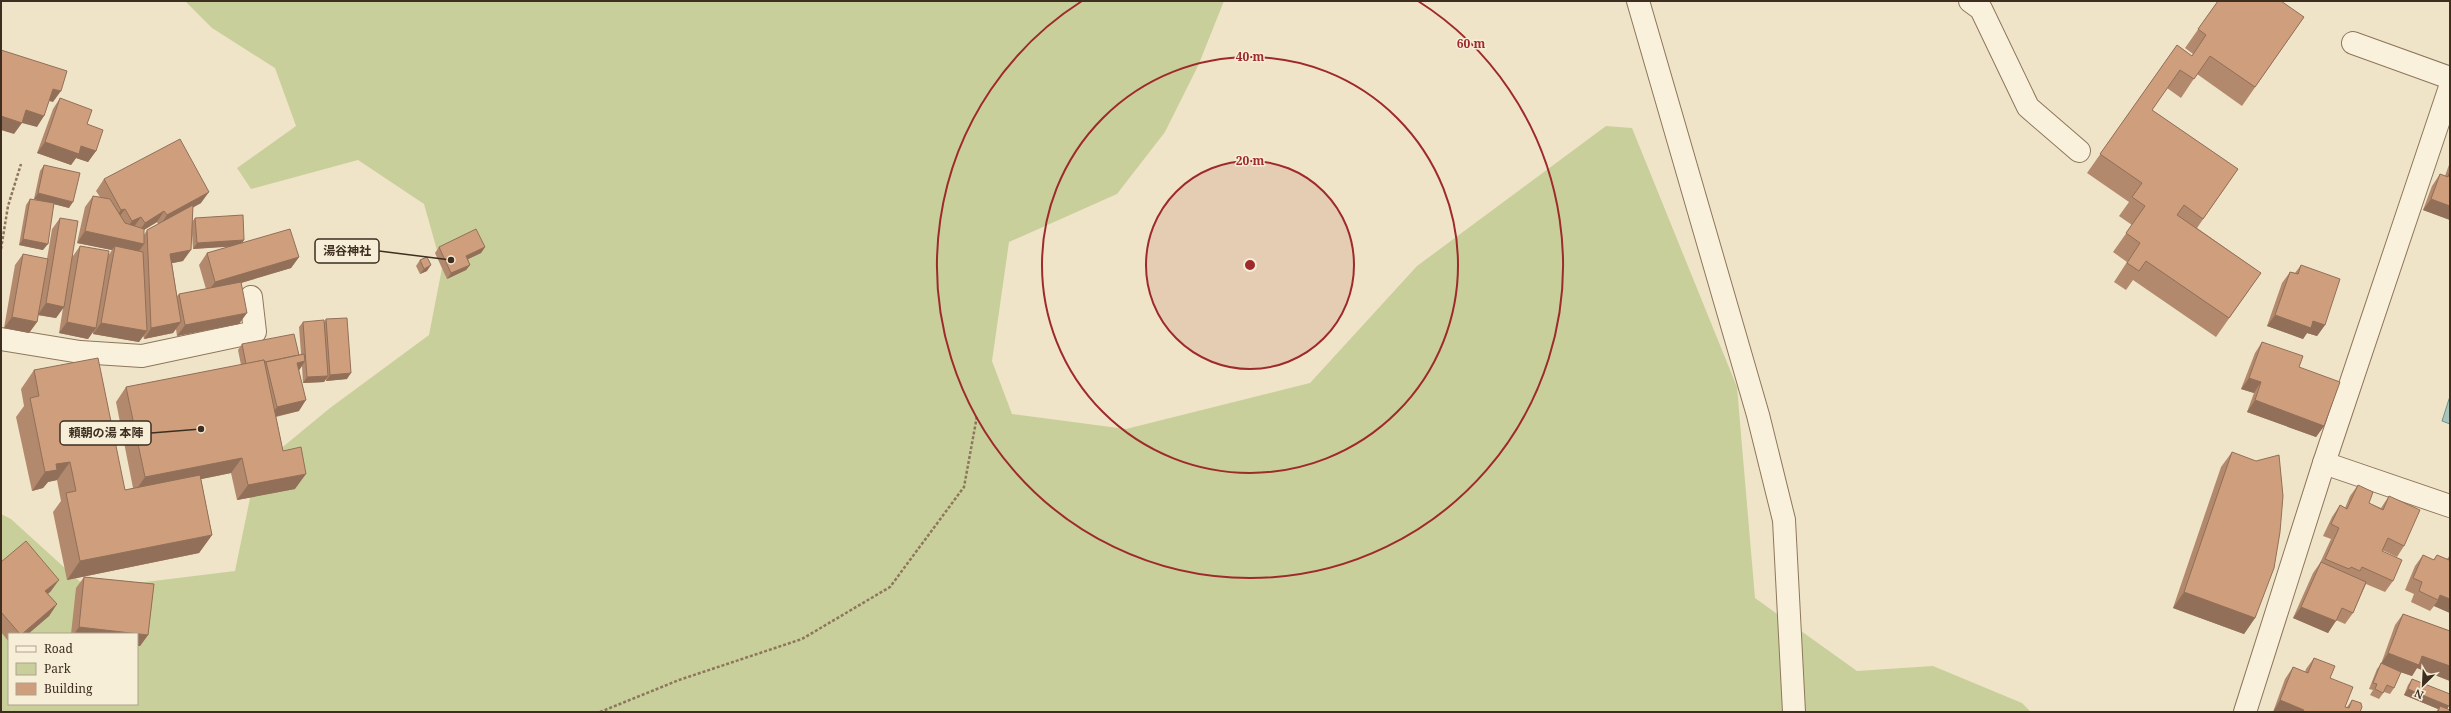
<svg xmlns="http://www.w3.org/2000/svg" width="2451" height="713" font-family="'Noto Serif','Noto Sans JP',serif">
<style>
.green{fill:#c9cf9b;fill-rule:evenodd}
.water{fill:#a9c4bc;stroke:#6f938a}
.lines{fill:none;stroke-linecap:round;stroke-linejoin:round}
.minor-casing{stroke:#8d765c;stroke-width:24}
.path{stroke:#8d765c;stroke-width:2.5;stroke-dasharray:3 2;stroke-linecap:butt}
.minor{stroke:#faf1dc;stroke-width:22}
.wall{fill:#b2896c;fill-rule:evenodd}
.shaded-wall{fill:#916f58}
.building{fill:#cf9f7d;stroke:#916f58}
.ring{fill:none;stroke:#9e2a2b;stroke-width:2}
.centre{fill:#9e2a2b;stroke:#f7eed8;stroke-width:2}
.ring-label{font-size:12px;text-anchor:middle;font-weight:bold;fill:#9e2a2b;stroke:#f7eed8;stroke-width:3;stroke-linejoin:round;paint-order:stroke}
.leader{fill:none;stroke:#3d2e20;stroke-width:1.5}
.callout-dot{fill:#3d2e20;stroke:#f7eed8;stroke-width:1.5}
.callout{fill:#f7eed8;stroke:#3d2e20;stroke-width:1.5}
.callout-label{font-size:12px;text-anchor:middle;font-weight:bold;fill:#3d2e20}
</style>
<rect width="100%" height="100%" fill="#f0e4c8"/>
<path class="green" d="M 185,1 L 1224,1 L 1198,66 L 1165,132 L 1117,194 L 1009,242 L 992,361 L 1012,414 L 1126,429 L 1310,383 L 1417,266 L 1606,126 L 1632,128 L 1737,387 L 1755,598 L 1857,671 L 1933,666 L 2022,703 L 2031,712 L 1,712 L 1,514 L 11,519 L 88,589 L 235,571 L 256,469 L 330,408 L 429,335 L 442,268 L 424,204 L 358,160 L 251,189 L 237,168 L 296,126 L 275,68 L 212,28 ZM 9,634 L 137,634 L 137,704 L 9,704 Z"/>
<path class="water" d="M 2450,396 L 2450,424 L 2442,421 Z"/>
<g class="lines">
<g class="minor-casing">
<g id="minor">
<path d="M 1638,1 L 1758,415 L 1784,520 L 1794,712"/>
<path d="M 1970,1 L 1981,9 L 2028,107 L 2079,151"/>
<path d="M 2353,43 L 2450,78"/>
<path d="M 1,339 L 80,352 L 142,356 L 255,332 L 251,297"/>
<path d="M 2324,463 L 2450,506"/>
<path d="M 2245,712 L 2324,463 L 2450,87"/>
</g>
</g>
<g class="path">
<path d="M 1,249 L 8,206 L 21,164"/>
<path d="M 600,712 L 679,680 L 802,639 L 890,587 L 964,487 L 977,416"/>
</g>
<use href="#minor" class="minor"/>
</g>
<g class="wall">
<path d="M 2218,1 L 2304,17 L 2242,106 L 2197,74 L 2181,98 L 2167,88 L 2152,110 L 2238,169 L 2197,228 L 2261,273 L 2216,337 L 2133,280 L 2126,290 L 2114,282 L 2127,262 L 2113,252 L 2132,225 L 2119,216 L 2129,202 L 2087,173 L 2177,45 L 2192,56 L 2193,54 L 2185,48 Z"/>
<path d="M 60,98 L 87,124 L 96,151 L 88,162 L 76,158 L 71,165 L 37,153 L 53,109 Z"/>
<path d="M 2450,162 L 2450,220 L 2423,210 L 2432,186 L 2440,174 L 2445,176 Z"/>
<path d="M 44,165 L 69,208 L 54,204 L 43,250 L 19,245 L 26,205 L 30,199 L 43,202 L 34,199 L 40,171 Z"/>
<path d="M 104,179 L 201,203 L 193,207 L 192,222 L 195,218 L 244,240 L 242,243 L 299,257 L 291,268 L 241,283 L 239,324 L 177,336 L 176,329 L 173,333 L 144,339 L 143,335 L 139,342 L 93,334 L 93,331 L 88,339 L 59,333 L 63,308 L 56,318 L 38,315 L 37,322 L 29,333 L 4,328 L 15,265 L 23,254 L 47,259 L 52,229 L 60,218 L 73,256 L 80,246 L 108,256 L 112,250 L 77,243 L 85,207 L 93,196 L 100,197 L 96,191 ZM 157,222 L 158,224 L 147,230 L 144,235 L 144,230 ZM 192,234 L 193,249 L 231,246 L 207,253 L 199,265 L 206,289 L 179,294 L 177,296 L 172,263 L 183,261 Z"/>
<path d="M 439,247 L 485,247 L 481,253 L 468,259 L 470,265 L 466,270 L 447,279 L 435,253 Z"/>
<path d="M 420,260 L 427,271 L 420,274 L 416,266 Z"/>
<path d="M 2301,265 L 2325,325 L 2317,336 L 2307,333 L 2303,339 L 2267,326 L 2282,283 L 2290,272 L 2295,273 Z"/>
<path d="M 326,319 L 347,379 L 326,381 L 326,379 L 324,382 L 303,383 L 302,366 L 299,370 L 299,411 L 276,417 L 283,451 L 295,489 L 237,500 L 231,473 L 201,479 L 212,535 L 199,553 L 67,580 L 53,512 L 61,501 L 57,480 L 48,482 L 43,488 L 32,491 L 16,417 L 24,406 L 21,389 L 34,370 L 125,490 L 133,488 L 116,402 L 126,387 L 241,365 L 238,350 L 242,344 L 299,355 L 301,354 L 299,327 L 303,322 L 324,322 Z"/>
<path d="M 2262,342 L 2299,367 L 2324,426 L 2316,437 L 2247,412 L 2254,393 L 2241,389 L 2255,353 Z"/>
<path d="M 2232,452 L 2255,618 L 2244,634 L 2173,608 L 2221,467 Z"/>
<path d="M 2358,485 L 2369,503 L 2381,508 L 2389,496 L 2404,546 L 2397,557 L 2382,550 L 2382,551 L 2393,581 L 2385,592 L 2366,584 L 2353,613 L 2345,624 L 2336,620 L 2328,633 L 2293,618 L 2313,573 L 2320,563 L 2331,539 L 2323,536 L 2332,517 L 2340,505 L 2345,508 L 2350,496 Z"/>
<path d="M 2423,555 L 2433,560 L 2437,555 L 2447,559 L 2450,555 L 2450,613 L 2434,606 L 2430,611 L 2411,602 L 2414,594 L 2405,590 L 2415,566 Z"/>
<path d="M 1,562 L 51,591 L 48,594 L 57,604 L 49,616 L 28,634 L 9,634 L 9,642 L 1,632 Z"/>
<path d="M 84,577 L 154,584 L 148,635 L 140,646 L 137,646 L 137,634 L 71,634 L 76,588 Z"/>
<path d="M 2403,614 L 2450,631 L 2450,681 L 2417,668 L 2412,676 L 2397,671 L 2394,688 L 2390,694 L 2384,692 L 2379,699 L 2370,695 L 2373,690 L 2369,689 L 2377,669 L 2381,664 L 2395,625 Z"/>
<path d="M 2314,658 L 2330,678 L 2345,707 L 2347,707 L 2352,700 L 2360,712 L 2273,712 L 2285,679 L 2293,667 L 2305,672 L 2306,669 Z"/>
<path d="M 2412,679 L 2449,706 L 2447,709 L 2450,712 L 2436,712 L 2438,709 L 2404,695 L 2408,685 Z"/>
</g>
<g class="shaded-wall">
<path d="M 53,89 L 61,91 L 53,102 L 45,100 Z"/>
<path d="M 26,110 L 44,116 L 37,127 L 22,123 L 14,134 L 1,130 L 1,116 Z"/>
<path d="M 45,142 L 81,146 L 96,151 L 88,162 L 76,158 L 71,165 L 37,153 Z"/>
<path d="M 209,192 L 201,203 L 159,227 L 167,215 Z"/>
<path d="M 38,193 L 73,202 L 69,208 L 34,199 Z"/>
<path d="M 2431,199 L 2450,206 L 2450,220 L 2423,210 Z"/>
<path d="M 125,209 L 117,220 L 113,222 L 121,210 Z"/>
<path d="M 164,211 L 157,222 L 137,234 L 145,223 Z"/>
<path d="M 141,217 L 133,228 L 124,232 L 132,221 Z"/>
<path d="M 85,231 L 144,244 L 136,255 L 115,246 L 112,250 L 77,243 Z"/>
<path d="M 23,239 L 48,244 L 43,250 L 19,245 Z"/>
<path d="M 244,240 L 240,246 L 193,249 L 197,243 Z"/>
<path d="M 485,247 L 481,253 L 462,262 L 466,256 Z"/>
<path d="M 191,250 L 183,261 L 163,265 L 170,254 Z"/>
<path d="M 299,257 L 291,268 L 207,293 L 215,282 Z"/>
<path d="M 431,265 L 427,271 L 420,274 L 424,269 Z"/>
<path d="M 470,265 L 466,270 L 447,279 L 451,273 Z"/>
<path d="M 46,303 L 64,307 L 56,318 L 38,315 Z"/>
<path d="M 247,313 L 239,324 L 177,336 L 185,325 Z"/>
<path d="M 2275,315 L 2313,321 L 2325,325 L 2317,336 L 2307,333 L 2303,339 L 2267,326 Z"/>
<path d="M 12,317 L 37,322 L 29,333 L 4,328 Z"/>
<path d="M 67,322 L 96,328 L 88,339 L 59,333 Z"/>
<path d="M 181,322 L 173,333 L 144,339 L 151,328 Z"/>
<path d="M 101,323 L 147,331 L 139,342 L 93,334 Z"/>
<path d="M 305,361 L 298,372 L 297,363 Z"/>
<path d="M 351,373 L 347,379 L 326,381 L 330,375 Z"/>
<path d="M 328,376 L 324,382 L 303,383 L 307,377 Z"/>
<path d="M 2249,378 L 2261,382 L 2254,393 L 2241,389 Z"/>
<path d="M 306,400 L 299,411 L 269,418 L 277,407 Z"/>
<path d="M 2255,400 L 2324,426 L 2316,437 L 2247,412 Z"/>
<path d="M 242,458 L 231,473 L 134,493 L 145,477 Z"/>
<path d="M 70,462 L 57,480 L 48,482 L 43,488 L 32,491 L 45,472 L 56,464 Z"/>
<path d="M 306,474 L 295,489 L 237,500 L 248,485 Z"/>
<path d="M 212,535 L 199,553 L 67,580 L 80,561 Z"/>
<path d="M 59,580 L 51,591 L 38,602 L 45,591 Z"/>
<path d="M 2184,592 L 2255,618 L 2244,634 L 2173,608 Z"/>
<path d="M 2440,595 L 2450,599 L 2450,613 L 2434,606 L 2438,600 Z"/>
<path d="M 57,604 L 49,616 L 28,634 L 22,634 Z"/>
<path d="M 2301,607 L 2336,621 L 2328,633 L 2293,618 Z"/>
<path d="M 79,627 L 148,635 L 140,646 L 137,646 L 137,634 L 74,634 Z"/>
<path d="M 2388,653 L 2422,656 L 2450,666 L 2450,681 L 2417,668 L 2412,676 L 2380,665 Z"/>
<path d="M 2408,689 L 2449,706 L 2445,712 L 2440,706 L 2438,709 L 2404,695 Z"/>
<path d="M 2280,700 L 2304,710 L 2303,712 L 2273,712 Z"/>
</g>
<g class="building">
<path d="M 2218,1 L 2281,1 L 2304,17 L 2255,87 L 2210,56 L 2194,79 L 2180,70 L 2152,110 L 2238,169 L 2203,219 L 2184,205 L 2177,215 L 2261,273 L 2229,318 L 2146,261 L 2139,271 L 2127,263 L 2140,243 L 2126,233 L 2145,206 L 2132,197 L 2142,183 L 2100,154 L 2177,45 L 2192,56 L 2206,35 L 2198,29 Z"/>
<path d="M 1,50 L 67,71 L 61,91 L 53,89 L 44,116 L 26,110 L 22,123 L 1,116 Z"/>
<path d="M 60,98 L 92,110 L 87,124 L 103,130 L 96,151 L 81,146 L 79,154 L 45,142 Z"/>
<path d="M 180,139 L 209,192 L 167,215 L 164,211 L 145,223 L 141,217 L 132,221 L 125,209 L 121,210 L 104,179 Z"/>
<path d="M 44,165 L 80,173 L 73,202 L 38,193 Z"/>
<path d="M 2450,171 L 2450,206 L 2431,199 L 2440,174 L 2448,177 Z"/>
<path d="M 93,196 L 110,199 L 125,223 L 144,229 L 144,244 L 85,231 Z"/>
<path d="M 30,199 L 54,203 L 48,244 L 23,239 Z"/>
<path d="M 193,205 L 191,250 L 170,254 L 181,322 L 151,328 L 147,230 Z"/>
<path d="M 243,215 L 244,240 L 197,243 L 195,218 Z"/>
<path d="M 60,218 L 78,221 L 64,307 L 46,303 Z"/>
<path d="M 290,229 L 299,257 L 215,282 L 207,253 Z"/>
<path d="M 476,229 L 485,247 L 466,256 L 470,265 L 451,273 L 439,247 Z"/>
<path d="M 80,246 L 109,251 L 96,328 L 67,322 Z"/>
<path d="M 115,246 L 143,252 L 147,331 L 101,323 Z"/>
<path d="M 23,254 L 48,259 L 37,322 L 12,317 Z"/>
<path d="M 427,257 L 431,265 L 424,269 L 420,260 Z"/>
<path d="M 2301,265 L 2340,279 L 2325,325 L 2313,321 L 2311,328 L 2275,315 L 2290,272 L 2298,274 Z"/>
<path d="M 241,282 L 247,313 L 185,325 L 179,294 Z"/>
<path d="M 347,318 L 351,373 L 330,375 L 326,319 Z"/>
<path d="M 324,320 L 328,376 L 307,377 L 303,322 Z"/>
<path d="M 294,334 L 299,355 L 265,362 L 264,360 L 246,364 L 242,344 Z"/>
<path d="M 2262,342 L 2303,356 L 2299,367 L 2340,382 L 2324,426 L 2255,400 L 2261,382 L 2249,378 Z"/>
<path d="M 304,354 L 305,361 L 297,363 L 306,400 L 277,407 L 266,362 Z"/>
<path d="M 98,358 L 125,490 L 200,475 L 212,535 L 80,561 L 66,493 L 76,491 L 70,462 L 56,464 L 57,470 L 45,472 L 30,398 L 39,396 L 34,370 Z"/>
<path d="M 264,360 L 283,451 L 301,447 L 306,474 L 248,485 L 242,458 L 145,477 L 126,387 Z"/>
<path d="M 2232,452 L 2256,461 L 2279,455 L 2283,496 L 2280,532 L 2274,568 L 2255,618 L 2184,592 Z"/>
<path d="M 2358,485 L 2373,492 L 2369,503 L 2383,510 L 2389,496 L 2420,510 L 2404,546 L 2388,538 L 2382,551 L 2402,560 L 2393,581 L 2362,567 L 2360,571 L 2351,567 L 2349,569 L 2325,559 L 2339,528 L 2331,524 L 2340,505 L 2347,509 Z"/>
<path d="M 26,541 L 59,580 L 45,591 L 57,604 L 22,634 L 20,634 L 1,612 L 1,562 Z"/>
<path d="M 2423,555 L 2434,560 L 2437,555 L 2449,560 L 2450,558 L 2450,599 L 2440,595 L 2438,600 L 2419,591 L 2422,582 L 2413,578 Z"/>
<path d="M 2321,562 L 2366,582 L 2353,613 L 2342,608 L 2336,621 L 2301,607 Z"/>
<path d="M 84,577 L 154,584 L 148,635 L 79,627 Z"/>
<path d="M 2403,614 L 2450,631 L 2450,666 L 2422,656 L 2419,665 L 2388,653 Z"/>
<path d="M 2314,658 L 2335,666 L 2330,678 L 2353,687 L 2345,707 L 2349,708 L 2352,700 L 2361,703 L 2362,707 L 2360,712 L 2303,712 L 2304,710 L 2280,700 L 2293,667 L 2308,673 Z"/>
<path d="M 2381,663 L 2401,672 L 2394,688 L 2387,685 L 2383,693 L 2375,689 L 2377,684 L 2373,683 Z"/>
<path d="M 2412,679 L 2450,694 L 2450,704 L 2449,706 L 2408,689 Z"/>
<path d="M 2440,706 L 2450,710 L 2450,712 L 2438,712 Z"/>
</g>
<circle cx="1250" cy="265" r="104" fill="#9e2a2b" fill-opacity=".12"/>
<g class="ring">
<circle cx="1250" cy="265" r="104"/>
<circle cx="1250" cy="265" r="208"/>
<path d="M1418 1A313 313 0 1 1 1082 1"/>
</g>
<circle cx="1250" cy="265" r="6" class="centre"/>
<g class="ring-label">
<text x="1471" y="48">60 m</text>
<text x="1250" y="61">40 m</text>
<text x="1250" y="165">20 m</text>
</g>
<path class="leader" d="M451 260L379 251M201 429L151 433"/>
<g class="callout-dot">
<circle cx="451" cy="260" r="4"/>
<circle cx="201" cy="429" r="4"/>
</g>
<g class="callout">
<rect x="315" y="239" width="64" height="24" rx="4"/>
<rect x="60" y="421" width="91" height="24" rx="4"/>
</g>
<g class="callout-label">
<text x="347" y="255">湯谷神社</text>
<text x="106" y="437">頼朝の湯 本陣</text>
</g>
<rect width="2451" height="713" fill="none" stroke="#3d2e20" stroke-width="4"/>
<rect x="8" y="633" width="130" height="72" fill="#f7eed8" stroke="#ada18e"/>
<rect x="16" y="646" width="20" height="6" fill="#faf1dc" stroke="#ada18e"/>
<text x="44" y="653" font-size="12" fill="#3d2e20">Road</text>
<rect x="16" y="663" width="20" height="12" fill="#c9cf9b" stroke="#ada18e"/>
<text x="44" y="673" font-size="12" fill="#3d2e20">Park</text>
<rect x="16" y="683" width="20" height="12" fill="#cf9f7d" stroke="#ada18e"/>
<text x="44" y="693" font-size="12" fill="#3d2e20">Building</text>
<g transform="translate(2423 685) rotate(204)" stroke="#f7eed8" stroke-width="3" paint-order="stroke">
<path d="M0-3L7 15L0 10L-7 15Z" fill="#3d2e20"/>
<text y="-6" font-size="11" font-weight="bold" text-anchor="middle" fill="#3d2e20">N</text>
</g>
</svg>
